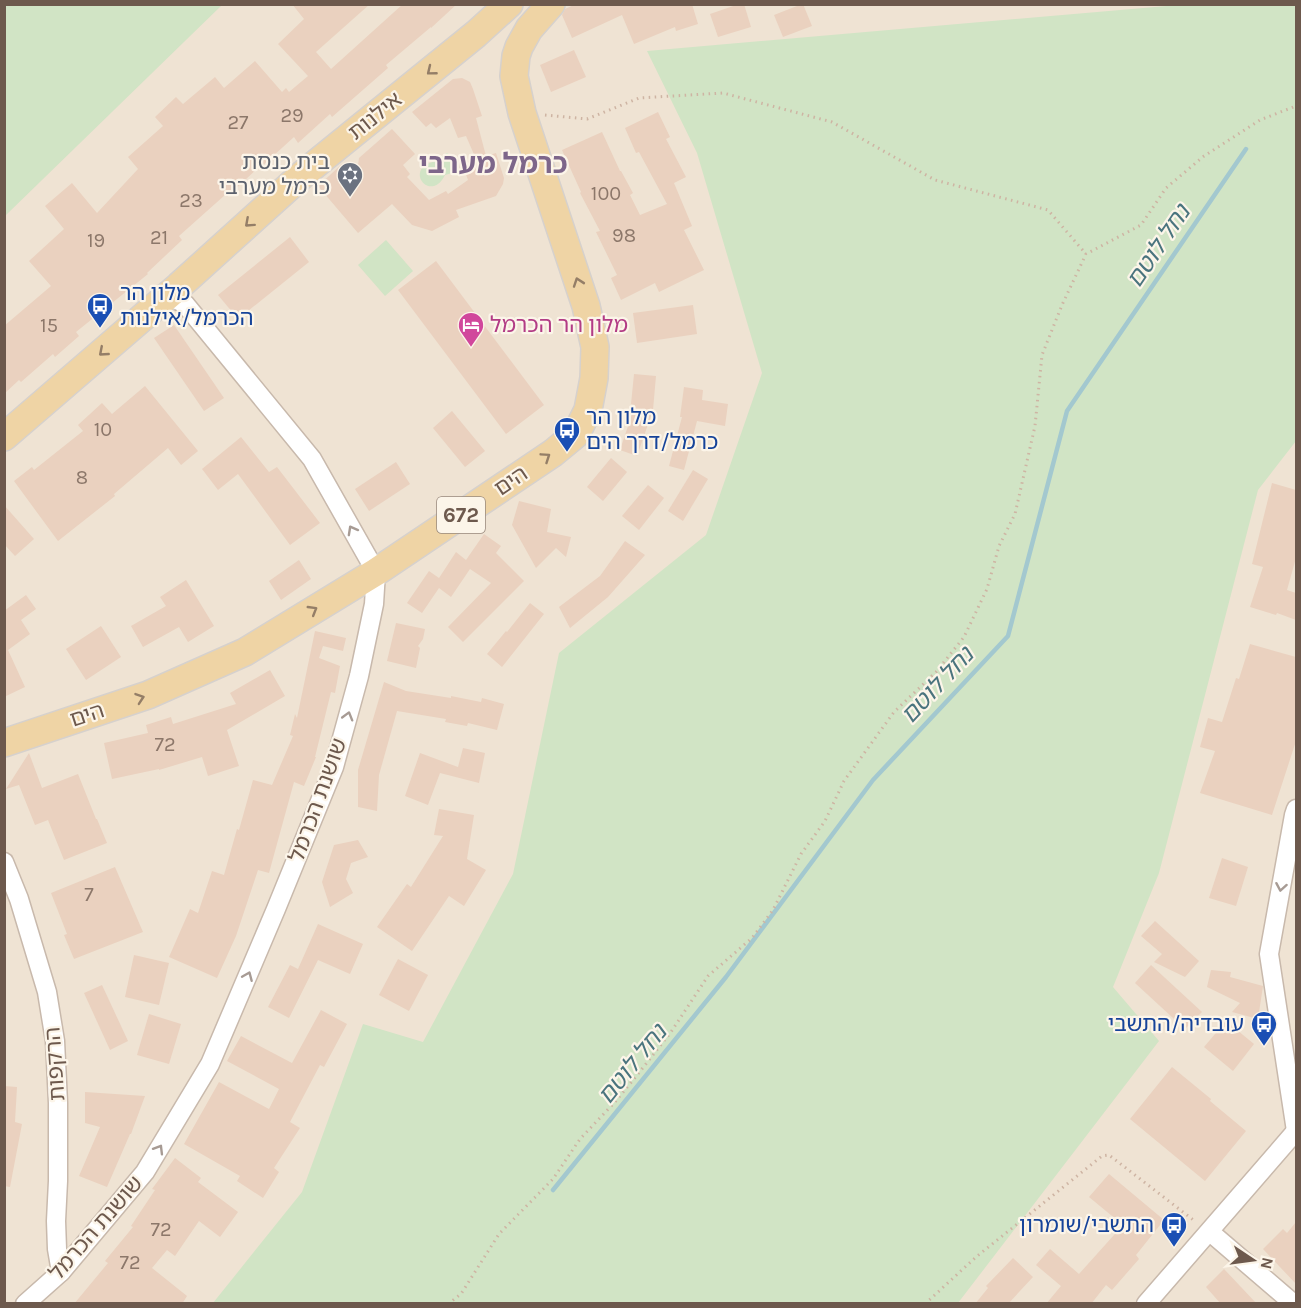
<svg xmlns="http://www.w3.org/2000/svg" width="1301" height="1308" font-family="Karla,'Noto Sans Hebrew',sans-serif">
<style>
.residential{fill:#efe3d3}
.green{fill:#d1e4c5}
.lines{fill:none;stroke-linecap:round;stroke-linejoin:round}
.stream{stroke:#a3c8cf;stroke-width:4.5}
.building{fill:#ead1bf}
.minor-casing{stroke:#c8b9ac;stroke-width:21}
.primary-casing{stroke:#d6d1cd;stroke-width:30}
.path{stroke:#ceb4a3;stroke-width:3;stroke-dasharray:1.5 4.5;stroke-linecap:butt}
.minor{stroke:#fff;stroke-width:18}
.primary{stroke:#efd4a5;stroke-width:27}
.oneway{stroke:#947e67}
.oneway2{stroke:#a79b94}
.labels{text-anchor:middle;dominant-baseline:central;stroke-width:4.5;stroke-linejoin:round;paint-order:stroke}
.number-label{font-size:20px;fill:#8c776a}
.shield{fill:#fcf5e9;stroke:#98887c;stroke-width:1.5}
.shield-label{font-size:21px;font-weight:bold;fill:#6d594d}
.street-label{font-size:22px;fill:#6d594d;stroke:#fcf5e9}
.worship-label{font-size:22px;fill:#5b616d;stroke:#fcf5e9;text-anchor:end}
.transit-label{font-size:22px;fill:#164399;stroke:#fcf5e9;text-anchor:start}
.hotel-label{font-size:22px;fill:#b23c85;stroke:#fcf5e9;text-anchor:start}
.water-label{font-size:24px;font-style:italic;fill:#4a747e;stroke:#fcf5e9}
.district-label{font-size:28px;font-weight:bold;fill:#7d668a;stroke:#fcf5e9}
</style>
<rect width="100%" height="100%" fill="#f9f1e4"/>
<path class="residential" d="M 5,5 L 1296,5 L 1296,1303 L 5,1304 Z"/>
<g class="green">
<path d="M 5,4 L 222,4 L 222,5 L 5,216 Z"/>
<path d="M 1178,5 L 1296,5 L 1296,441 L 1258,490 L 1159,873 L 1113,987 L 1159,1041 L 958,1303 L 213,1303 L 302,1192 L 363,1024 L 423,1042 L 513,874 L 559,653 L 706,535 L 762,373 L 697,153 L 647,51 Z"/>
<path d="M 447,153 L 452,156 L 459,171 L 445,175 C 434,198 413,181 422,168 C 426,162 434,163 439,159 C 442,157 444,154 447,153 Z"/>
<path d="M 386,240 L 413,271 L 385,296 L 358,265 Z"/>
</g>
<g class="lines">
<path class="stream" d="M 553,1190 L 726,977 L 873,780 L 1008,636 L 1067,411 L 1246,149"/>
</g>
<g class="building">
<path d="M 292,4 L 370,4 L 316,52 L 331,69 L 403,4 L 457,4 L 431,28 L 431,27 L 386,65 L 388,68 L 332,117 L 330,114 L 298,143 L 294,137 L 261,167 L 260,166 L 227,197 L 225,195 L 179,236 L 182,240 L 147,273 L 148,274 L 76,332 L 79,336 L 55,357 L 53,354 L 21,382 L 19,380 L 4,394 L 4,326 L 51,286 L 29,261 L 64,229 L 45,206 L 72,183 L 97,213 L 138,169 L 128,157 L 163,126 L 155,117 L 176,97 L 183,104 L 215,77 L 224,88 L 255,61 L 282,92 L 286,88 L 289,92 L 308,76 L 278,44 L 304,19 Z"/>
<path d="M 576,4 L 692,4 L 698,24 L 676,31 L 675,27 L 634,44 L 622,15 L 572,38 L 562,15 L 565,9 Z"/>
<path d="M 739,4 L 744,4 L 751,27 L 718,37 L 710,14 Z"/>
<path d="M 802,4 L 803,4 L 812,26 L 783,37 L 774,15 Z"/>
<path d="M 574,50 L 586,77 L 551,92 L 540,65 Z"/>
<path d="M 462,78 L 470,82 L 473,89 L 482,116 L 476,118 L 486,156 L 496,153 L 504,178 L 503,184 L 496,196 L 456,210 L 459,217 L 432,231 L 412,225 L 392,204 L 358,233 L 318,186 L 342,164 L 356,180 L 359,158 L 392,129 L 415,154 L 403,165 L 410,174 L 407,177 L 429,200 L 446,191 L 448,194 L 468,180 L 462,163 L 476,159 L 466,136 L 458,138 L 450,118 L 436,128 L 431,123 L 426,127 L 412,112 L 453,79 Z"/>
<path d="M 658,112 L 670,137 L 666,139 L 686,177 L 674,183 L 692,226 L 684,230 L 704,270 L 659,292 L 655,283 L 621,300 L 611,278 L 617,275 L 596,232 L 600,231 L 580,193 L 581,192 L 562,150 L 602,132 L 620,171 L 621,171 L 633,193 L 630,195 L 640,215 L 667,204 L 639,152 L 636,153 L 625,128 Z"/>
<path d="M 290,237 L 309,262 L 238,319 L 218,295 Z"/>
<path d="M 436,261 L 544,405 L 506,434 L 398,290 Z"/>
<path d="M 693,305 L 697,334 L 637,343 L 633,313 Z"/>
<path d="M 174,325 L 224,398 L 204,411 L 154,338 Z"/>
<path d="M 634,374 L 656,376 L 653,410 L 637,456 L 620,450 L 635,405 L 631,404 Z"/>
<path d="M 145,386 L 198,451 L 181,465 L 168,448 L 114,494 L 115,496 L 58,541 L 14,481 L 32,467 L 34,470 L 83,431 L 78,425 L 102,403 L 112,414 Z"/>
<path d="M 684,387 L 703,390 L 702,400 L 728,404 L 725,426 L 697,421 L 684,470 L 669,466 L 682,417 L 680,417 Z"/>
<path d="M 452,411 L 485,451 L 465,467 L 433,428 Z"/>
<path d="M 241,437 L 269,472 L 277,467 L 320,523 L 290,545 L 238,474 L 218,490 L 202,469 Z"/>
<path d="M 611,458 L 627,472 L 603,501 L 587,487 Z"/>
<path d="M 396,462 L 410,484 L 369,511 L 355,489 Z"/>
<path d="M 693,470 L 708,479 L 683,521 L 668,511 Z"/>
<path d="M 1272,483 L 1296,490 L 1296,558 L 1287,590 L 1296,593 L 1296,620 L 1277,613 L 1276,615 L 1250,607 L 1263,567 L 1252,564 Z"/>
<path d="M 648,485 L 664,498 L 639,530 L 622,516 Z"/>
<path d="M 519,501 L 551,509 L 547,532 L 571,537 L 566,557 L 556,548 L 536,568 L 512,525 Z"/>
<path d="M 4,505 L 34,539 L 15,556 L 4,544 Z"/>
<path d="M 484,534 L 501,546 L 496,553 L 524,581 L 463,642 L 448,627 L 491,583 L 470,569 L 451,597 L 439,588 L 422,613 L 407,603 L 429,571 L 439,578 L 456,552 L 466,560 Z"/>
<path d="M 625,541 L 645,555 L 608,597 L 570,628 L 559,607 L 600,576 Z"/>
<path d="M 299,560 L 311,579 L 281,600 L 269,581 Z"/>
<path d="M 186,580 L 214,626 L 188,642 L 179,627 L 143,647 L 131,626 L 166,606 L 160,597 Z"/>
<path d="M 26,595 L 36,609 L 21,620 L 30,634 L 8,650 L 25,687 L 4,697 L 4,611 Z"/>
<path d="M 530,603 L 544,614 L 502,667 L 487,654 L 506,631 L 507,632 Z"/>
<path d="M 396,623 L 425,629 L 423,639 L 418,646 L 420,648 L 416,668 L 387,661 Z"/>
<path d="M 101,626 L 121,657 L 86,680 L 66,649 Z"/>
<path d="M 315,631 L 346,638 L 343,651 L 323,646 L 319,658 L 340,666 L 335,693 L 331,692 L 315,757 L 316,757 L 304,786 L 294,782 L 269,873 L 258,870 L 236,936 L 217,978 L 169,957 L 190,909 L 198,913 L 212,871 L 224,875 L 237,829 L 239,830 L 253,780 L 272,785 L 293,736 L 290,735 L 295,714 L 297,718 Z"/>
<path d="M 1250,644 L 1296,657 L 1296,741 L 1272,815 L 1200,793 L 1215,751 L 1200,747 L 1208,718 L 1222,722 L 1236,678 L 1239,679 Z"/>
<path d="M 270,670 L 285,696 L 227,730 L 239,766 L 208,776 L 202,757 L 159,770 L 159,769 L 112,779 L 104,743 L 148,733 L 146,725 L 171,717 L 173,724 L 236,704 L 230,693 Z"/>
<path d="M 384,682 L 406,691 L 451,698 L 451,696 L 481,702 L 482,698 L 504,704 L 497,730 L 468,723 L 467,726 L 445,722 L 446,719 L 397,711 L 379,775 L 377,811 L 358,807 L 358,770 Z"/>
<path d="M 463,748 L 485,753 L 479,783 L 440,773 L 428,805 L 405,796 L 420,753 L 458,767 Z"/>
<path d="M 29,753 L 42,788 L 78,774 L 96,819 L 97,819 L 107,843 L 64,860 L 48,820 L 35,825 L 19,785 L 6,789 Z"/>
<path d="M 439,809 L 474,815 L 467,859 L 486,870 L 464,906 L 449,896 L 412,951 L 377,927 L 407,884 L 411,887 L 443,836 L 434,835 Z"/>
<path d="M 358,840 L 368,857 L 351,863 L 346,879 L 353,893 L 330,907 L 322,882 L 334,845 Z"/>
<path d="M 1222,858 L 1248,867 L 1236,906 L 1209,898 Z"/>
<path d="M 115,867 L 143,932 L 74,959 L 64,935 L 67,934 L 51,893 Z"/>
<path d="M 1155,921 L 1199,961 L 1185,977 L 1154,962 L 1162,954 L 1141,936 Z"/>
<path d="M 318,924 L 363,944 L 350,974 L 318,960 L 289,1018 L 268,1007 L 290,965 L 298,969 Z"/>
<path d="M 134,955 L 169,963 L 159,1005 L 125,997 Z"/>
<path d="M 398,959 L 428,975 L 409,1011 L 379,995 Z"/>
<path d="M 1151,965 L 1202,1012 L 1185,1029 L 1135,983 Z"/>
<path d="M 1211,970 L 1231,972 L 1230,977 L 1263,986 L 1258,1019 L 1232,1012 L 1240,1003 L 1207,987 Z"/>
<path d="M 102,985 L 128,1041 L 110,1050 L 84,993 Z"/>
<path d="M 321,1010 L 347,1024 L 324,1067 L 320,1065 L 290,1122 L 300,1128 L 274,1168 L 279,1172 L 263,1198 L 237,1181 L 240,1176 L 184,1144 L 219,1082 L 269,1109 L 279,1089 L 227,1061 L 241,1036 L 292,1063 Z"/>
<path d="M 149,1014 L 181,1024 L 169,1064 L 137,1055 Z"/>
<path d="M 1226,1021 L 1254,1044 L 1233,1071 L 1204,1047 Z"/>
<path d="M 1172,1067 L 1211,1099 L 1210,1101 L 1246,1131 L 1205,1181 L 1130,1119 Z"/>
<path d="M 4,1086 L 17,1087 L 15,1122 L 22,1124 L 10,1187 L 4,1186 Z"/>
<path d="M 85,1092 L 145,1096 L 131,1134 L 130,1134 L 107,1187 L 79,1176 L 100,1127 L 85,1123 Z"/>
<path d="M 175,1158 L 201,1178 L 198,1182 L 238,1212 L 220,1237 L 199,1221 L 175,1256 L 167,1250 L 152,1268 L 187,1296 L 182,1304 L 74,1304 L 108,1263 L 105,1261 L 133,1227 L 131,1226 L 155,1190 L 152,1189 Z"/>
<path d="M 1109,1174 L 1164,1220 L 1136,1255 L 1139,1259 L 1112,1290 L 1106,1285 L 1091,1304 L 1046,1304 L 1061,1286 L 1036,1265 L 1050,1249 L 1079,1274 L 1123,1225 L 1089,1197 Z"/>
<path d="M 1296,1222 L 1296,1284 L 1263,1249 L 1283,1229 L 1287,1233 Z"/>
<path d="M 1013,1258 L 1033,1277 L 1008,1304 L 975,1304 L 988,1288 L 986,1286 Z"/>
<path d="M 1224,1269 L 1257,1304 L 1221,1304 L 1206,1287 Z"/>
</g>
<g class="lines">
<g class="minor-casing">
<g id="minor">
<path d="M 4,862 L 19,899 L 47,992 L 55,1041 L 58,1103 L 58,1181 L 56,1221 L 57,1249 L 61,1272"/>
<path d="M 1296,1131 L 1269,954 L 1294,815 L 1296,809"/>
<path d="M 1210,1232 L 1294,1304"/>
<path d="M 25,1304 L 61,1272 L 145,1172 L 210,1064 L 276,909 L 334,767 L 359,676 L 374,604 L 376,572 L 312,459 L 185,304 L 175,299 L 163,300"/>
<path d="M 1146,1304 L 1296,1131"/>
</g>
</g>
<g class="primary-casing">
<g id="primary">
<path d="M 4,437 L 179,286 L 302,175 L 476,34 L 509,4"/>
<path d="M 4,743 L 148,695 L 245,652 L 376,572 L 553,453 L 576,434 L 588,410 L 594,378 L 595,347 L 586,306 L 522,113 L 514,76 L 516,56 L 519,47 L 529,29 L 551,4"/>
</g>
</g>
<g class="path">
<path d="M 545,115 L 587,119 L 639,98 L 723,93 L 832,122 L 935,180 L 1048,210 L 1086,254"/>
<path d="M 448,1304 L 461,1294 L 499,1234 L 553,1179 L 580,1139 L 615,1102 L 638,1074 L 671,1032 L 708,976 L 752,938 L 773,910 L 801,854 L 825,821 L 844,781 L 894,712 L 936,672 L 964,637 L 987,589 L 999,546 L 1015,514 L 1035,426 L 1042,355 L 1062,305 L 1086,254 L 1141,225 L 1166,188 L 1204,156 L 1260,120 L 1296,106"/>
<path d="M 925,1304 L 976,1257 L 1102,1156 L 1109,1155 L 1196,1222"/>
</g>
<use href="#minor" class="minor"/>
<use href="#primary" class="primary"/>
</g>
<defs><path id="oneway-chevron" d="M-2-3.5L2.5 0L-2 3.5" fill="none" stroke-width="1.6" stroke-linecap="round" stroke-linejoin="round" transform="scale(1.5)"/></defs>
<g class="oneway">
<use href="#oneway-chevron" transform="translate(431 71) rotate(141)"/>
<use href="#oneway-chevron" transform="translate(249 223) rotate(138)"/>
<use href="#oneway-chevron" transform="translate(578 282) rotate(-109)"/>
<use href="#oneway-chevron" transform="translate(103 352) rotate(139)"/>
<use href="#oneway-chevron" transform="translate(546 457) rotate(-34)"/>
<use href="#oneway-chevron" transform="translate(313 610) rotate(-31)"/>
<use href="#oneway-chevron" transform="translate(140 698) rotate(-19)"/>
</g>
<g class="oneway2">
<use href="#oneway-chevron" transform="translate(352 530) rotate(-119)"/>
<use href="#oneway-chevron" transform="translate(348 716) rotate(-74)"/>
<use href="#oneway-chevron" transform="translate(1281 887) rotate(100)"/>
<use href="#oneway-chevron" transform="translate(248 976) rotate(-67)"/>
<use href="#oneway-chevron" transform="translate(159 1149) rotate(-59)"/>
</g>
<defs>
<g id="synagogue-pin" transform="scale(1.35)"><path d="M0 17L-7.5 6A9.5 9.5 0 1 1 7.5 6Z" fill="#6b7280" stroke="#fcf5e9"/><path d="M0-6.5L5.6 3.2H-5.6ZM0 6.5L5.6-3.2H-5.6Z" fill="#fff"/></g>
<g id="bus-pin" transform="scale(1.35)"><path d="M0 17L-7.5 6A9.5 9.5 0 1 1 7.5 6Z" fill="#1a4fb4" stroke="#fcf5e9"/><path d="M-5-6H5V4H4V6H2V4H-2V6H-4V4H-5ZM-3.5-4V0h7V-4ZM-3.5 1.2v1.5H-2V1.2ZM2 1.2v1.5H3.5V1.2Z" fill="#fff"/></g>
<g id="hotel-pin" transform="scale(1.35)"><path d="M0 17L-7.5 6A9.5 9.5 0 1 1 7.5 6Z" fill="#d1479c" stroke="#fcf5e9"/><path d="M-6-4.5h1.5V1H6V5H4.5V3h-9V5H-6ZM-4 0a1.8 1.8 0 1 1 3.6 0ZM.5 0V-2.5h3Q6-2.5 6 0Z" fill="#fff"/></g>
</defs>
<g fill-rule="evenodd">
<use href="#synagogue-pin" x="350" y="175"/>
<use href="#bus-pin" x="100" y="306"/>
<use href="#hotel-pin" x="471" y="325"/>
<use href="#bus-pin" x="567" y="430"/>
<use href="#bus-pin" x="1264" y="1024"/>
<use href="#bus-pin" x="1174" y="1225"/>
</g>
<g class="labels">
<g class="number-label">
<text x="292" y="115">29</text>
<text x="238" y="122">27</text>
<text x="606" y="193">100</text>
<text x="191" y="200">23</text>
<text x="624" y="235">98</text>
<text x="159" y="237">21</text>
<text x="96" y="240">19</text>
<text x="49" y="325">15</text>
<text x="103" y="429">10</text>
<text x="82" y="477">8</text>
<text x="165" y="744">72</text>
<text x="89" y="894">7</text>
<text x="161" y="1229">72</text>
<text x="130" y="1262">72</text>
</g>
<rect class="shield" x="437" y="497" width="48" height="36" rx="4.5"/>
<g class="shield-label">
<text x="461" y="515">672</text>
</g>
<g class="street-label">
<text transform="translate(375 116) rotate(-39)">אילנות</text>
<text transform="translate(511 481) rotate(-34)">הים</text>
<text transform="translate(87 715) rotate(-18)">הים</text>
<text transform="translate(318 800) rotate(-70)">שושנת הכרמל</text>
<text transform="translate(55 1064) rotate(-94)">הרקפות</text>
<text transform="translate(96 1228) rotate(-49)">שושנת הכרמל</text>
</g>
<g class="worship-label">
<text x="330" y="162">בית כנסת<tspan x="330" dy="25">כרמל מערבי</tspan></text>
</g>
<g class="transit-label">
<text x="120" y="293">מלון הר<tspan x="120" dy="25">הכרמל/אילנות</tspan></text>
<text x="586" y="417">מלון הר<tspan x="586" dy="25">כרמל/דרך הים</tspan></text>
<text x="1244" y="1024" text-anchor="end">עובדיה/התשבי</text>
<text x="1154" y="1225" text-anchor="end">התשבי/שומרון</text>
</g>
<g class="hotel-label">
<text x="490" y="325">מלון הר הכרמל</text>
</g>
<g class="water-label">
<text transform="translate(1158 246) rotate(-56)">נחל לוטם</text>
<text transform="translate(937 685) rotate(-47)">נחל לוטם</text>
<text transform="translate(632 1064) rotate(-51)">נחל לוטם</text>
</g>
<g class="district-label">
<text x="493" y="163">כרמל מערבי</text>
</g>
</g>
<rect width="1301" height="1308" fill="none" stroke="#6d594d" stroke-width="12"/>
<g transform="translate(1253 1260) rotate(103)" stroke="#fcf5e9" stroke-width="4.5" paint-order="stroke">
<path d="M0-4.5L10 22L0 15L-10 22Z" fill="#6d594d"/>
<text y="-9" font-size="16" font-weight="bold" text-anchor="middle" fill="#6d594d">N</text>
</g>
</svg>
